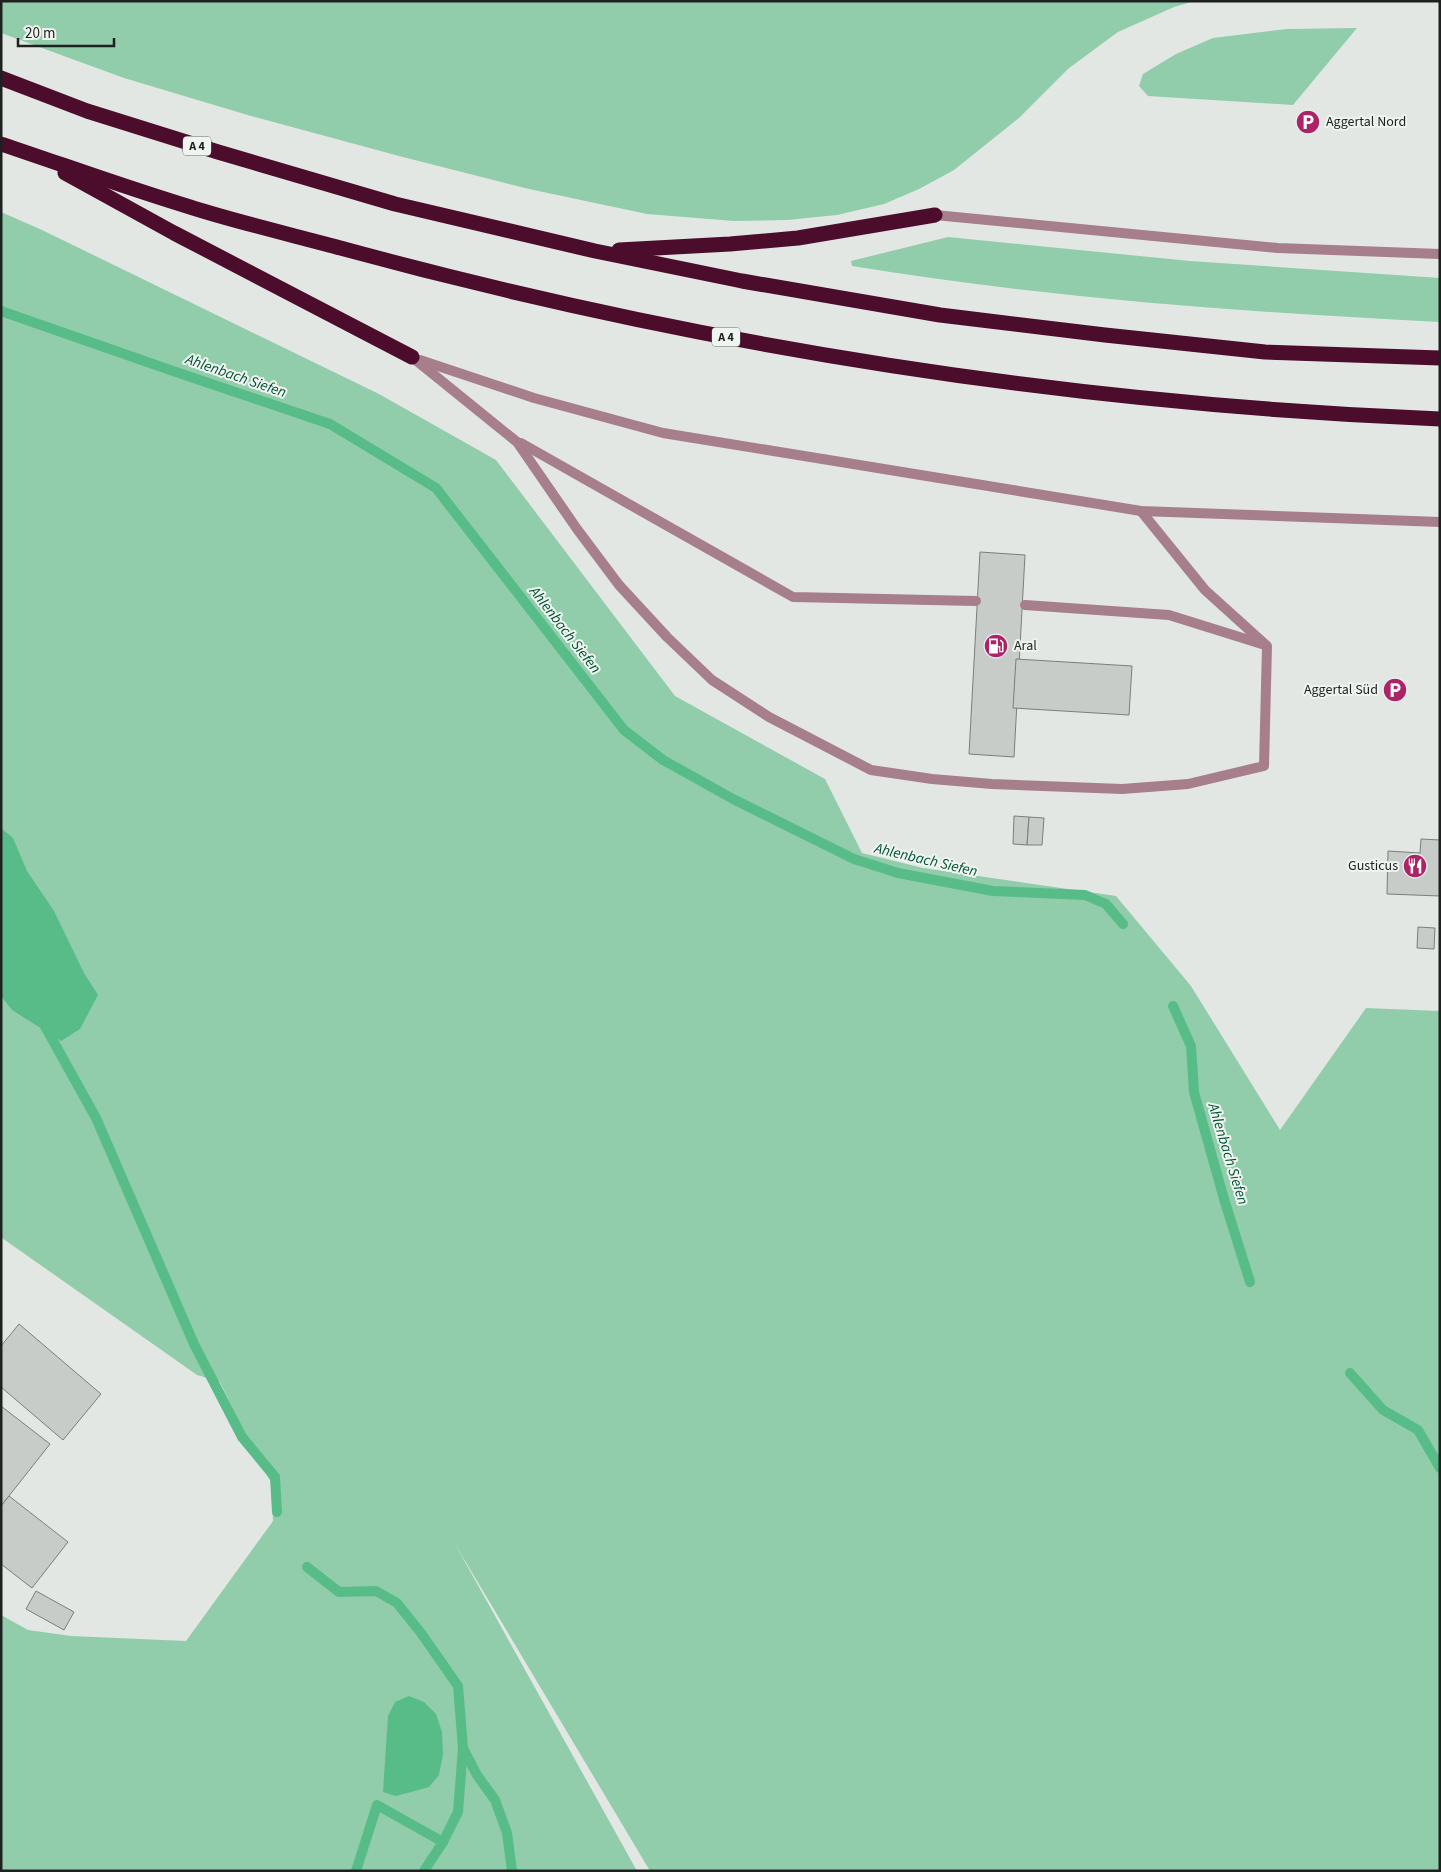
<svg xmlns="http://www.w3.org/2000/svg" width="1441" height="1872" font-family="'Source Sans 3',sans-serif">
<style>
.green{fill:#91cdab}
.water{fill:#58bc89}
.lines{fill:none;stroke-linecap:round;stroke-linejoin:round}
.stream{stroke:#58bc89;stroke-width:10}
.building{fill:#c7ccc9;stroke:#7a7f7c}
.lane{stroke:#a77e8c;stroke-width:10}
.highway{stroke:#4c0d2c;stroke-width:15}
.labels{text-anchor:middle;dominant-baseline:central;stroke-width:4;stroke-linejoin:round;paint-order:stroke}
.shield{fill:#eff4f1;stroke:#5d605f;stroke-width:1}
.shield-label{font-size:12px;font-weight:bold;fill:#1f2120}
.poi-label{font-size:14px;fill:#1f2120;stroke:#eff4f1;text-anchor:start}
.water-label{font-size:15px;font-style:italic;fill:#005332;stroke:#eff4f1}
</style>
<rect width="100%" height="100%" fill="#e2e7e4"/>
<g class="green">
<path d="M 1,1 L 1195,1 L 1174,7 L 1118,32 L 1069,68 L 1019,118 L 954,170 L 919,189 L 884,204 L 837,215 L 787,220 L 734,221 L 647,214 L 529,189 L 399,156 L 251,116 L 124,78 L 1,33 Z"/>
<path d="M 1357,28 L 1293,105 L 1148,96 L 1139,86 L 1143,74 L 1176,54 L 1213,38 L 1287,29 Z"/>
<path d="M 1,212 L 42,230 L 379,394 L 496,460 L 675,696 L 825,779 L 862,853 L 923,868 L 1116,896 L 1191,986 L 1280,1130 L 1366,1008 L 1440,1011 L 1440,1871 L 650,1871 L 455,1544 L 637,1871 L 1,1871 L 1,1615 L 28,1630 L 71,1636 L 186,1641 L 273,1521 L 271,1482 L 258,1461 L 220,1382 L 197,1375 L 2,1238 Z"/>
<path d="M 948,237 L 1190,261 L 1440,278 L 1440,322 C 1244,312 1046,298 852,266 L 851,261 Z"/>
</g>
<g class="water">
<path d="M 1,828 L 13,838 L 27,871 L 54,911 L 84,973 L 98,995 L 80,1029 L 61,1041 L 12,1010 L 1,996 Z"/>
<path d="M 409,1696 L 424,1702 L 436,1714 L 442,1732 L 443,1754 L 439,1775 L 429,1787 L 411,1792 L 396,1796 L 383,1792 L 388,1716 L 395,1702 Z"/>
</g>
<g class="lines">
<g class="stream">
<path d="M 1,311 L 173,371 L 330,424 L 436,488 L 624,730 L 663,760 L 733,799 L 854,859 L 898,873 L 993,891 L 1085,895 L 1106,904 L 1123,924"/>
<path d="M 1173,1006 L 1191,1046 L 1194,1092 L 1224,1199 L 1250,1282"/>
<path d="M 42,1021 L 96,1118 L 194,1344 L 242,1437 L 275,1477 L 277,1512"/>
<path d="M 1350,1373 L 1383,1410 L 1418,1430 L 1440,1468"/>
<path d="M 307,1567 L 339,1592 L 376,1591 L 397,1603 L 421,1633 L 458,1686 L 463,1748 L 458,1812 L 443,1842 L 377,1805 L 356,1871"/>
<path d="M 463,1748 L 477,1775 L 495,1800 L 507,1833 L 512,1871"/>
<path d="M 424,1871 L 443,1842"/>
</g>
</g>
<g class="building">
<path d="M 980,552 L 1025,555 L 1014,757 L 969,754 Z"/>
<path d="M 1016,659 L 1132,666 L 1129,715 L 1013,708 Z"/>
<path d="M 1014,816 L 1029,817 L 1027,845 L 1013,844 Z"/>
<path d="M 1029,817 L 1044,818 L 1042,845 L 1027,845 Z"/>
<path d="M 1421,839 L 1440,840 L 1440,896 L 1387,894 L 1388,851 L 1420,853 Z"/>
<path d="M 1418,927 L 1435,928 L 1434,949 L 1417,948 Z"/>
<path d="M 19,1324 L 101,1394 L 63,1440 L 1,1387 L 1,1346 Z"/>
<path d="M 1,1406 L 50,1444 L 1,1506 Z"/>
<path d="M 9,1496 L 68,1542 L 32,1588 L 1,1564 L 1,1506 Z"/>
<path d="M 36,1591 L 74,1612 L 64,1630 L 26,1609 Z"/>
</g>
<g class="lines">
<g class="lane">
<path d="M 935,215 L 1278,248 L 1440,254"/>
<path d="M 412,357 L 517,442 L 577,529 L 619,585 L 667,637 L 712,680 L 769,717 L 871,770 L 932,779 L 992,784 L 1122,789 L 1188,784 L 1264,766 L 1267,646 L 1205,590 L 1141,511"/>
<path d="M 420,360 L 534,398 L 663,433 L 1141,511 L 1440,522"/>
<path d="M 521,443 L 793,597 L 976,601"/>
<path d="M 1025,605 L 1169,615 L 1265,645"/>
</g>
<g class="highway">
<path d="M 1,78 L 87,111 L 218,152 L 395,204 L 595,251 L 742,281 L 940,315 L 1105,335 L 1265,352 L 1440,358"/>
<path d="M 1,144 C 64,165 127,188 190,207 C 237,222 285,233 333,246 C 694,345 1066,404 1440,419"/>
<path d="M 65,173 L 174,233 L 412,357"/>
<path d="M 619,250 L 730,244 L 798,238 L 935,215"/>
</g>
</g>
<defs>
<g id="parking-disc" transform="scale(1.25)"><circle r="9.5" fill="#ac2367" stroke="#eff4f1"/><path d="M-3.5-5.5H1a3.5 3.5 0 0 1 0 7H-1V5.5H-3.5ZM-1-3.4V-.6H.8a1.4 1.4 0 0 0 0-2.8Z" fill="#fff"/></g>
<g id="fuel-disc" transform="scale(1.25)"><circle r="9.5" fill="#ac2367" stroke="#eff4f1"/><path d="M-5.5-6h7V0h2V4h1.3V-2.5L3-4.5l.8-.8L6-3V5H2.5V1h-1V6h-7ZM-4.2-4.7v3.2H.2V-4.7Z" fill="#fff"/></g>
<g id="restaurant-disc" transform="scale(1.25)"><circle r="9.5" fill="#ac2367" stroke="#eff4f1"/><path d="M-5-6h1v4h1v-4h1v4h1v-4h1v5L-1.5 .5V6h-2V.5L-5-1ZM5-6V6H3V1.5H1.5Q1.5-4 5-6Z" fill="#fff"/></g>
</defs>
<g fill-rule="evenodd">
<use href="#parking-disc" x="1308" y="122"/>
<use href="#fuel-disc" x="996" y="646"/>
<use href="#parking-disc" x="1395" y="690"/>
<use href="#restaurant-disc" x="1415" y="866"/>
</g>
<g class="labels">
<g class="shield">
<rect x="183" y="136.5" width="28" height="19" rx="4"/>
<rect x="712" y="327.5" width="28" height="19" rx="4"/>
</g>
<g class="shield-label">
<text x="197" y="146">A 4</text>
<text x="726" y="337">A 4</text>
</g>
<g class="poi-label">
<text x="1326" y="122">Aggertal Nord</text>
<text x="1014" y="646">Aral</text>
<text x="1378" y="690" text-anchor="end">Aggertal Süd</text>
<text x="1398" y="866" text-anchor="end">Gusticus</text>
</g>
<g class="water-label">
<text transform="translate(236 376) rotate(19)">Ahlenbach Siefen</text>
<text transform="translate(565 630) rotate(52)">Ahlenbach Siefen</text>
<text transform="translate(926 860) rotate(13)">Ahlenbach Siefen</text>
<text transform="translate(1228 1154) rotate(73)">Ahlenbach Siefen</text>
</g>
</g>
<rect width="1441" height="1872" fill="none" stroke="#1f2120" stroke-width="5"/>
<path d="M18 38v8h96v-8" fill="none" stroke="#1f2120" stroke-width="2.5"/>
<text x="25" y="38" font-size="15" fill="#1f2120" stroke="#eff4f1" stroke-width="4" paint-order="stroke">20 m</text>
</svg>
